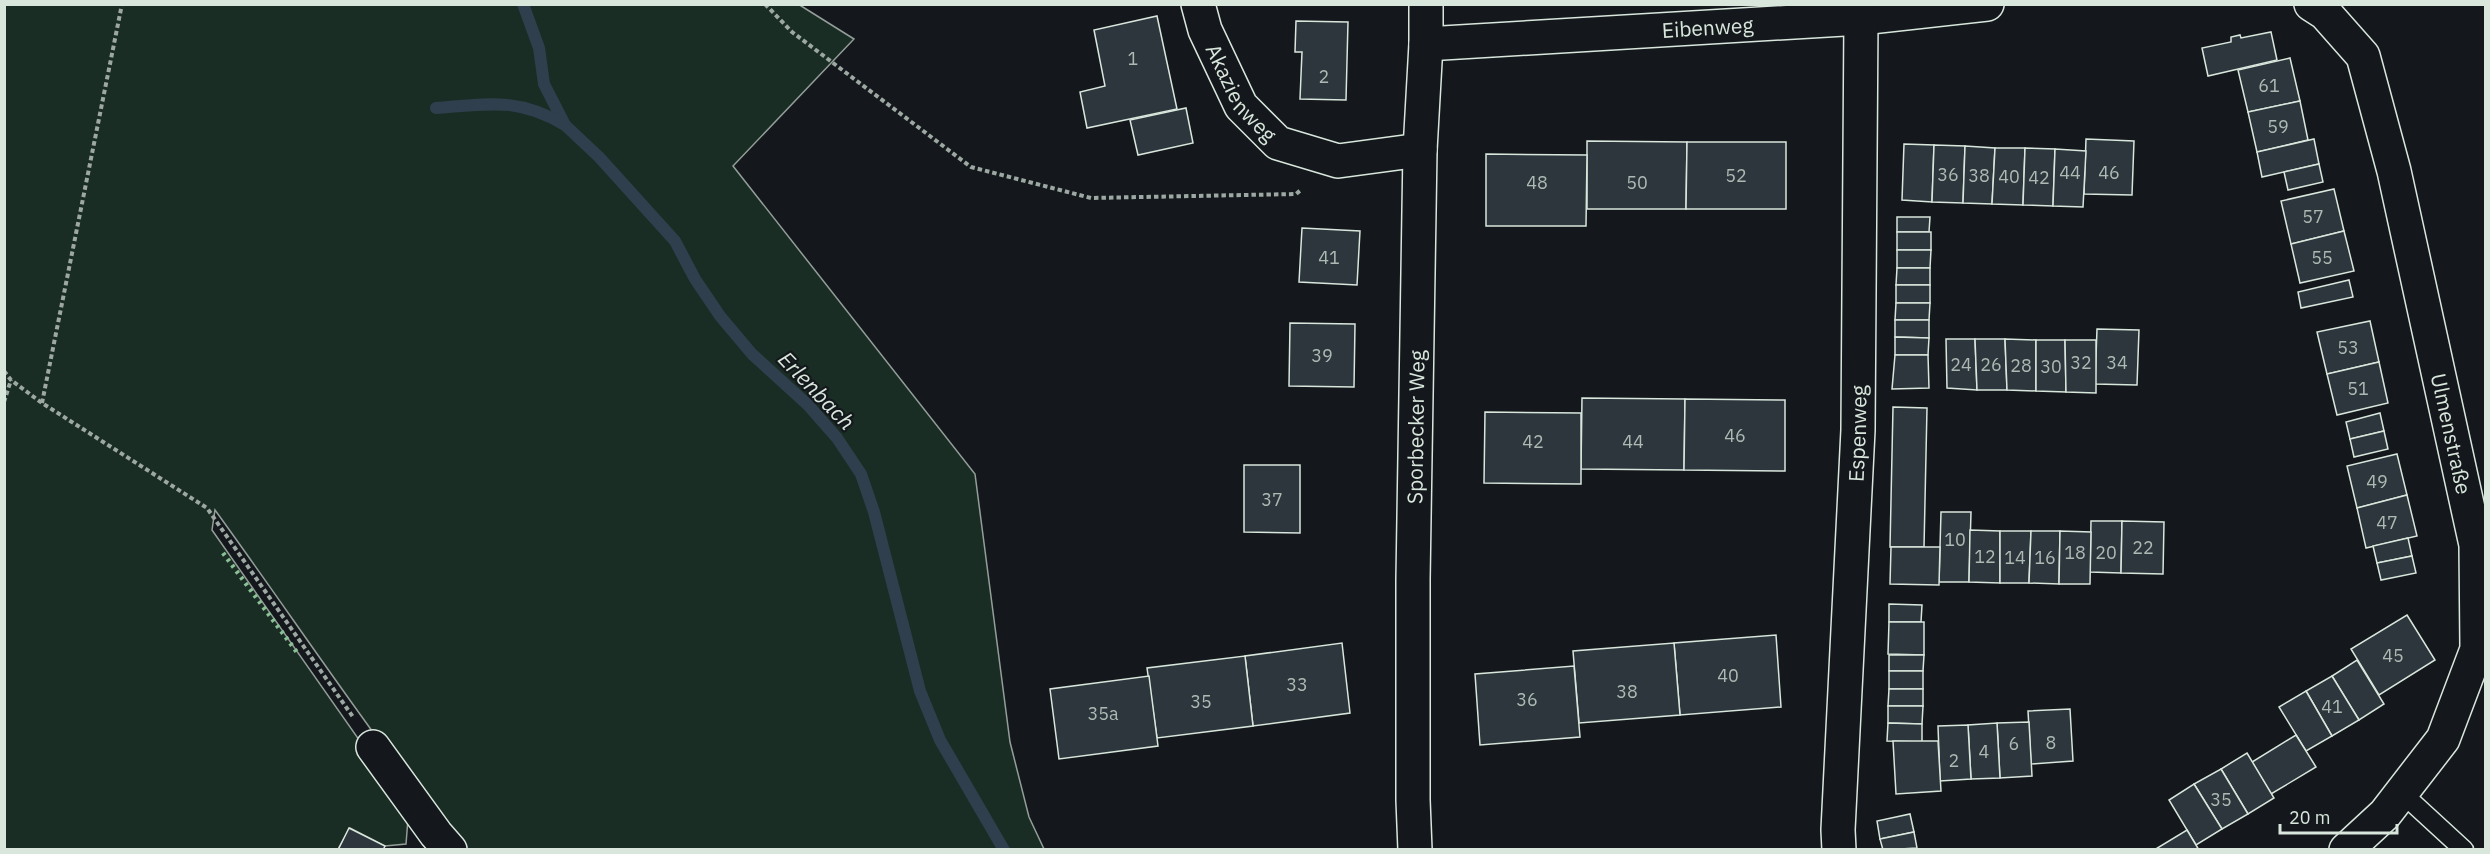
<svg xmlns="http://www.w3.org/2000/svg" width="2490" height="854" font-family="'IBM Plex Sans',sans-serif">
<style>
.green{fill:#1a2d24;stroke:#939e99;stroke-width:1.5}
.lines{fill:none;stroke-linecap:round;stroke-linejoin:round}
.stream{stroke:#2f3f4d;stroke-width:12}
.building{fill:#2c363c;stroke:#d8e6dc;stroke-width:1.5}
.service-casing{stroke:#d8e6dc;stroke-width:21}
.minor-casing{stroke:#d8e6dc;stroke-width:36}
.tertiary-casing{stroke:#d8e6dc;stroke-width:36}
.path{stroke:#9da8a2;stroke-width:4;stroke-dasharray:4.5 3;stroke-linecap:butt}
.service{stroke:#14181c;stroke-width:18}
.minor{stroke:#14181c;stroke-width:33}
.tertiary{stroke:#14181c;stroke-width:33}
.hedge{stroke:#8ac095;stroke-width:4.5;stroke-dasharray:3 4.5;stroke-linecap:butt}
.labels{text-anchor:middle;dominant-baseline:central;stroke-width:4.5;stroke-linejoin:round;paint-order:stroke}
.number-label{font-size:18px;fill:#adbab4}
.street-label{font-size:21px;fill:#d8e6dc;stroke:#14181c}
.water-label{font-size:22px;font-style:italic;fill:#d8e6dc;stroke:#14181c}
</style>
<rect width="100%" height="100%" fill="#14181c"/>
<path class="green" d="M 798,4 L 854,39 L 733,166 L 975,474 L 1010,742 L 1029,817 L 1044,849 L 462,849 C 374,740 297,623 215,510 L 212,530 L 390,784 L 408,819 L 406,844 L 385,846 L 350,828 L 338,849 L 5,850 L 5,5 Z"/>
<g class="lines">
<g class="stream">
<path d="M 523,4 L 539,48 L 544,84 L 565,125 L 599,157 L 675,241 L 695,279 L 720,316 L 752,354 L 808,405 L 837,438 L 861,474 L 874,512 L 920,691 L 940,740 L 1004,850"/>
<path d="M 436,108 C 488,104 518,97 565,125"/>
</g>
</g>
<g class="building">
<path d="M 1157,16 L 1177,109 L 1087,128 L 1080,92 L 1105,86 L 1094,30 Z"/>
<path d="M 1296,21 L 1348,22 L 1346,100 L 1300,99 L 1302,52 L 1295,52 Z"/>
<path d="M 2271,32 L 2277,60 L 2208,76 L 2202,48 L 2231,42 L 2231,37 L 2240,35 L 2241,38 Z"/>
<path d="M 2290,58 L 2300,101 L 2248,112 L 2238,70 Z"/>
<path d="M 2300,101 L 2308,140 L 2257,152 L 2248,112 Z"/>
<path d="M 1186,108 L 1193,143 L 1138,155 L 1130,120 Z"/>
<path d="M 2086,139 L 2134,141 L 2132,195 L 2084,194 Z"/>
<path d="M 2314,139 L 2319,164 L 2262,177 L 2257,152 Z"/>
<path d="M 1587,141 L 1687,142 L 1686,209 L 1587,209 Z"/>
<path d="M 1687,142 L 1786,142 L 1786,209 L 1686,209 Z"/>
<path d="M 1904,144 L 1934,145 L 1932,202 L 1902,200 Z"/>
<path d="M 1934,145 L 1965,146 L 1963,203 L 1932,202 Z"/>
<path d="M 1965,146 L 1995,148 L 1992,204 L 1963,203 Z"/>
<path d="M 1995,148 L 2025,148 L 2023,205 L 1992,204 Z"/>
<path d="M 2025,148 L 2055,149 L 2053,206 L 2023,205 Z"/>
<path d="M 2055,149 L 2086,151 L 2083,207 L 2053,206 Z"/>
<path d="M 1486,154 L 1587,155 L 1586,226 L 1486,226 Z"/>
<path d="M 2319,164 L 2323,182 L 2288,190 L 2284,172 Z"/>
<path d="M 2334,189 L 2344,231 L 2291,244 L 2281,201 Z"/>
<path d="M 1897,217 L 1930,217 L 1929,232 L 1897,232 Z"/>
<path d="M 1302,228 L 1360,231 L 1357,285 L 1299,282 Z"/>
<path d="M 2344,231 L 2354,271 L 2300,283 L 2291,244 Z"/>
<rect x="1897" y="232" width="34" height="18"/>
<path d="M 1897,250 L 1931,250 L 1930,268 L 1897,268 Z"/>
<path d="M 1897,268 L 1930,268 L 1930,285 L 1896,285 Z"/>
<path d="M 2349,280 L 2353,297 L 2301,308 L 2298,292 Z"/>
<rect x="1896" y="285" width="34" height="18"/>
<path d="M 1896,303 L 1930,303 L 1929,320 L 1895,320 Z"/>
<path d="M 1895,320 L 1929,320 L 1929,338 L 1895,337 Z"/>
<path d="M 2370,321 L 2379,362 L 2327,374 L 2317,332 Z"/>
<path d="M 1290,323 L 1355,324 L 1354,387 L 1289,386 Z"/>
<path d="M 2097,329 L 2139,330 L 2137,385 L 2095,384 Z"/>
<path d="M 1895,337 L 1929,338 L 1928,355 L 1895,355 Z"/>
<path d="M 1946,339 L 1975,339 L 1977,390 L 1947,388 Z"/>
<path d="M 1975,339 L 2005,339 L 2007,390 L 1977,390 Z"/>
<path d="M 2005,339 L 2036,340 L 2036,391 L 2007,390 Z"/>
<path d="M 2036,340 L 2065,340 L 2066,392 L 2036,391 Z"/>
<path d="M 2065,340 L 2096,340 L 2096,393 L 2066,392 Z"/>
<path d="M 1895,355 L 1928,355 L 1929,388 L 1892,389 Z"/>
<path d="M 2379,362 L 2388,403 L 2337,415 L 2327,374 Z"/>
<path d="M 1582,398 L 1685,399 L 1684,470 L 1581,469 Z"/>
<path d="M 1685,399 L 1785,400 L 1785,471 L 1684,470 Z"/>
<path d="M 1893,407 L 1927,408 L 1924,547 L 1890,547 Z"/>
<path d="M 1485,412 L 1581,413 L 1581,484 L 1484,483 Z"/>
<path d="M 2380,413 L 2384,431 L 2350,439 L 2346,422 Z"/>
<path d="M 2384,431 L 2388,449 L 2354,457 L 2350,439 Z"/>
<path d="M 2397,454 L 2407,495 L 2357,508 L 2347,466 Z"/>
<path d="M 1244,465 L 1300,465 L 1300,533 L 1244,532 Z"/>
<path d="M 2407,495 L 2417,536 L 2366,548 L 2357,508 Z"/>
<path d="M 1941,512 L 1971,512 L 1969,582 L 1939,582 Z"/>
<path d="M 2091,521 L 2122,521 L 2121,573 L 2090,572 Z"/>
<path d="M 2122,521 L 2164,522 L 2163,574 L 2121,573 Z"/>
<path d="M 1970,530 L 2000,531 L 2000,583 L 1969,582 Z"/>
<path d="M 2000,531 L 2031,531 L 2029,583 L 2000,583 Z"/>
<path d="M 2031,531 L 2060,531 L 2059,584 L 2029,583 Z"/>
<path d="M 2060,531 L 2091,532 L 2090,584 L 2059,584 Z"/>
<path d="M 2408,538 L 2412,556 L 2377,563 L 2373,546 Z"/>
<path d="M 1891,547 L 1940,547 L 1939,585 L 1890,584 Z"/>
<path d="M 2412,556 L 2416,573 L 2381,580 L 2377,563 Z"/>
<path d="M 1889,604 L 1922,605 L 1921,622 L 1889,622 Z"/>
<path d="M 2407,615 L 2435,660 L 2379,695 L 2351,649 Z"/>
<path d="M 1889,622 L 1924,622 L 1924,655 L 1888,654 Z"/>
<path d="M 1776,635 L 1781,707 L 1680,715 L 1674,643 Z"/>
<path d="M 1342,643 L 1350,713 L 1253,726 L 1245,656 Z"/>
<path d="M 1674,643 L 1680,715 L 1579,723 L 1573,651 Z"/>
<path d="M 1889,655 L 1924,655 L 1923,671 L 1889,671 Z"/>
<path d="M 1245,656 L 1253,726 L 1157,738 L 1147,668 Z"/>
<path d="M 2357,660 L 2384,704 L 2359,720 L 2332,676 Z"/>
<path d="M 1574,666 L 1580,737 L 1480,745 L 1475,674 Z"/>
<rect x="1889" y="671" width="34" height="18"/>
<path d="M 1149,676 L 1158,746 L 1059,759 L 1050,689 Z"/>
<path d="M 2332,676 L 2359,720 L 2332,736 L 2306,691 Z"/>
<path d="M 1889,689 L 1923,689 L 1923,706 L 1888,706 Z"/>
<path d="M 2306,691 L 2332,736 L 2306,751 L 2279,707 Z"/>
<path d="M 1888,706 L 1923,706 L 1922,724 L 1888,723 Z"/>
<path d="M 2070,709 L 2073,761 L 2031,764 L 2028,711 Z"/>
<path d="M 2029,722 L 2032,776 L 2000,778 L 1997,723 Z"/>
<path d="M 1888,723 L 1922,724 L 1922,742 L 1887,741 Z"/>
<path d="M 1997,723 L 2000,778 L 1971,779 L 1968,725 Z"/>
<path d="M 1968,725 L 1971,779 L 1940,781 L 1938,726 Z"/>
<path d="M 2296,735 L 2316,767 L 2271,794 L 2252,762 Z"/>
<path d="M 1893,741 L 1938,741 L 1941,791 L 1896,794 Z"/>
<path d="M 2247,753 L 2274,798 L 2248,814 L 2221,769 Z"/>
<path d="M 2221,769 L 2248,814 L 2222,829 L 2194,784 Z"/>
<path d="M 2194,784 L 2222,829 L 2196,845 L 2169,800 Z"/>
<path d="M 1910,814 L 1914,832 L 1880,839 L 1877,821 Z"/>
<path d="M 349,828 L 385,846 L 383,850 L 338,850 Z"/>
<path d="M 2187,830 L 2199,850 L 2154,850 Z"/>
<path d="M 1914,832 L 1917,848 L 1883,850 L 1880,839 Z"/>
</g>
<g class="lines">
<g class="service-casing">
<path id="service" d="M 2402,793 L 2464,850"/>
</g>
<g class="minor-casing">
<g id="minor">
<path id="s1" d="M 1198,4 L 1205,30 L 1241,106 L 1278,143 L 1338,161 L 1420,150"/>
<path id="s2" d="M 2311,4 L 2325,13 L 2363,56 L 2394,171 L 2476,545 L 2477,649 L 2443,739 L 2385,814 L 2346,850"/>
<path id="s3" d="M 1426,44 L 1861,18 L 1987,4"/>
<path d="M 373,747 L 436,834 L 450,850"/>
<path id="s4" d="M 1839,850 L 1838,830 L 1858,430 L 1861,18"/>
</g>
</g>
<g class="tertiary-casing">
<g id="tertiary">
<path id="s5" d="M 1415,850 L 1413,800 L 1413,579 L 1420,150 L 1426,44 L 1426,4"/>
</g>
</g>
<g class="path">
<path d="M 765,4 L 792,32 L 971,167 L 1091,198 L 1296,194 L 1302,189"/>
<path d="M 4,371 L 11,380 L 42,403 L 207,508 L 353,717"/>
<path d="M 4,402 L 11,380"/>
<path d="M 42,403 L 122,4"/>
</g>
<use href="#service" class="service"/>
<use href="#minor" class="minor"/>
<use href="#tertiary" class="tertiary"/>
<path class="hedge" d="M 223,553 L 299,655"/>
</g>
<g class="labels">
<g class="number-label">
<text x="1133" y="58">1</text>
<text x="1324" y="76">2</text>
<text x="2269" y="85">61</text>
<text x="2278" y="126">59</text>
<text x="2070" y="172">44</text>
<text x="2109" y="172">46</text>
<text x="1948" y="174">36</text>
<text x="1736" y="175">52</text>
<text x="1979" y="175">38</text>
<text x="2009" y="176">40</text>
<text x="2039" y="177">42</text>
<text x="1537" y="182">48</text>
<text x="1637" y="182">50</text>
<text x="2313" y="216">57</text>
<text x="1329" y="257">41</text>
<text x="2322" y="257">55</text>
<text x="2348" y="347">53</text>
<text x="1322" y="355">39</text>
<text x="2081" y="362">32</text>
<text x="2117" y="362">34</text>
<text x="1961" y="364">24</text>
<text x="1991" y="364">26</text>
<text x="2021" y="365">28</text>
<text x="2051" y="366">30</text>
<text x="2358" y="388">51</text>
<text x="1735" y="435">46</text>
<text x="1533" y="441">42</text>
<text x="1633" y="441">44</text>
<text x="2377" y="481">49</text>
<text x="1272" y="499">37</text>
<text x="2387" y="522">47</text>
<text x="1955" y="539">10</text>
<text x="2143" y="547">22</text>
<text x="2075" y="552">18</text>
<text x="2106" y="552">20</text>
<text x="1985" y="556">12</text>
<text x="2015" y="557">14</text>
<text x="2045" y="557">16</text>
<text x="2393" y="655">45</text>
<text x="1728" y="675">40</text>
<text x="1297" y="684">33</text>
<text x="1627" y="691">38</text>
<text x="1527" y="699">36</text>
<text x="1201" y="701">35</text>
<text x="2332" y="706">41</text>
<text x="1103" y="713">35a</text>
<text x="2051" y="742">8</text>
<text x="2014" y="743">6</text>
<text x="1984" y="751">4</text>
<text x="1954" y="760">2</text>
<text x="2221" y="799">35</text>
</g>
<g class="street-label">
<text stroke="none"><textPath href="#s3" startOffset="282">Eibenweg</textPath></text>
<text stroke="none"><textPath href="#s1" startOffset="100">Akazienweg</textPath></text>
<text stroke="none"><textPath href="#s5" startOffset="423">Sporbecker Weg</textPath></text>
<text stroke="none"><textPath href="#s4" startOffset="417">Espenweg</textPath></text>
<text stroke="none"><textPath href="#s2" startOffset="462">Ulmenstraße</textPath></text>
</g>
<g class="water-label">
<text transform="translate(817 390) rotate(46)">Erlenbach</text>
</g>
</g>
<rect width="2490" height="854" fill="none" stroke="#d8e6dc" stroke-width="12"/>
<path d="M2280 824v9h117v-9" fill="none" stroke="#d8e6dc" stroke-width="3"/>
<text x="2289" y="824" font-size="18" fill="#d8e6dc" stroke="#14181c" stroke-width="4.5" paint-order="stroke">20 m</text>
</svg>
